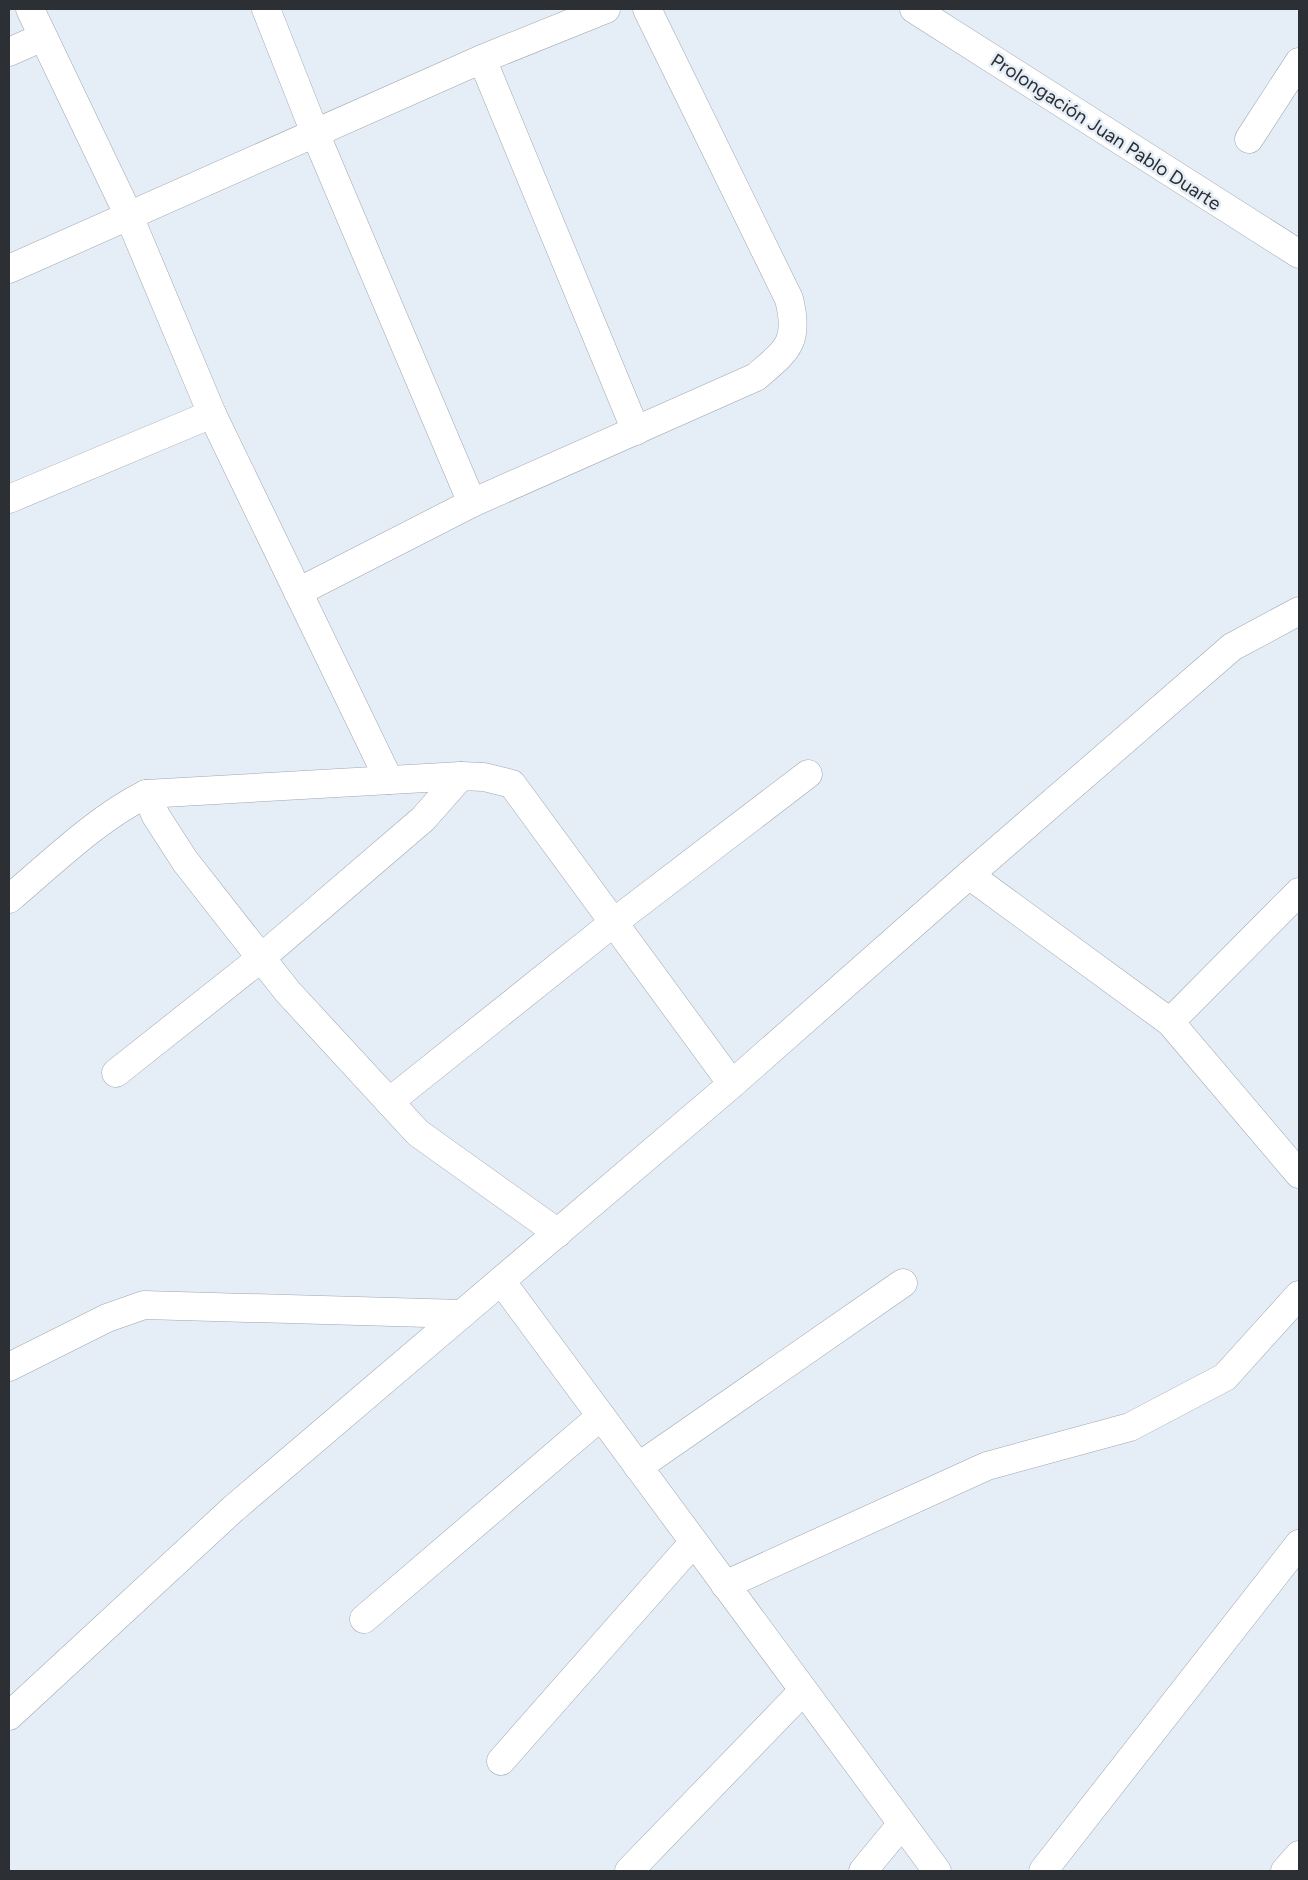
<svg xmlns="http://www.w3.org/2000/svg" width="1308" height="1880" font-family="Figtree,sans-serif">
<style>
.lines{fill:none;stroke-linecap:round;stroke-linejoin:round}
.minor-casing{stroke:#9fa6b0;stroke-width:29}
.minor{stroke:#fff;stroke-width:28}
.labels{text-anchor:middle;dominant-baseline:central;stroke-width:5;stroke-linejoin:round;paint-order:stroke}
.street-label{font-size:19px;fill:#2c2f33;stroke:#e5edf7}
</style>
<rect width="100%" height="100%" fill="#e5edf7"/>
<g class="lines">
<g class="minor-casing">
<g id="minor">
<path d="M 30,9 L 129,216 L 212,414 L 389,780"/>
<path d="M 266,9 L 315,133 L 472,503"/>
<path d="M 914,9 L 1299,254"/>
<path d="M 9,52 L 43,37"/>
<path d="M 482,59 L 636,431"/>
<path d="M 1249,139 L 1299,62"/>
<path d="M 9,269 L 482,59 L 606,9"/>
<path d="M 9,499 L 212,414"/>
<path d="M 298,592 L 472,503 L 756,377 C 787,350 800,343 789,299 L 647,9"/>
<path d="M 146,794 L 461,776"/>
<path d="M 969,875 L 1170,1022 L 1299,1174"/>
<path d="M 9,899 C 53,862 95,820 146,794 L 156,816 L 185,861 L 261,958 L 288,992 L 418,1133 L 558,1233"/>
<path d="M 1170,1022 L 1299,892"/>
<path d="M 116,1073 L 261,958 L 423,819 L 461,776 L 484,777 L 512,784 L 732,1084"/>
<path d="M 389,1102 L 613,923 L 808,774"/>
<path d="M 502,1282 L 937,1871"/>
<path d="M 9,1367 L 107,1318 L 144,1305 L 462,1314"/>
<path d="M 638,1467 L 903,1283"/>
<path d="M 725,1585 L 987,1466 L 1130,1427 L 1225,1377 L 1299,1295"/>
<path d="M 364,1619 L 601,1416"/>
<path d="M 9,1716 L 233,1509 L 732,1084 L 969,875 L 1232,647 L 1299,611"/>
<path d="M 501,1761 L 693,1543"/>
<path d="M 629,1871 L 803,1691"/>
<path d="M 863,1871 L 901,1825"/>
<path d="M 1043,1871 L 1299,1544"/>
<path d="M 1285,1871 L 1299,1855"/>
</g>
</g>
<use href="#minor" class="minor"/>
</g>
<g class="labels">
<g class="street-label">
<text transform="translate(1106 132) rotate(33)">Prolongación Juan Pablo Duarte</text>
</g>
</g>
<rect width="1308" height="1880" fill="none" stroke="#2c2f33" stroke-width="20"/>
</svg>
